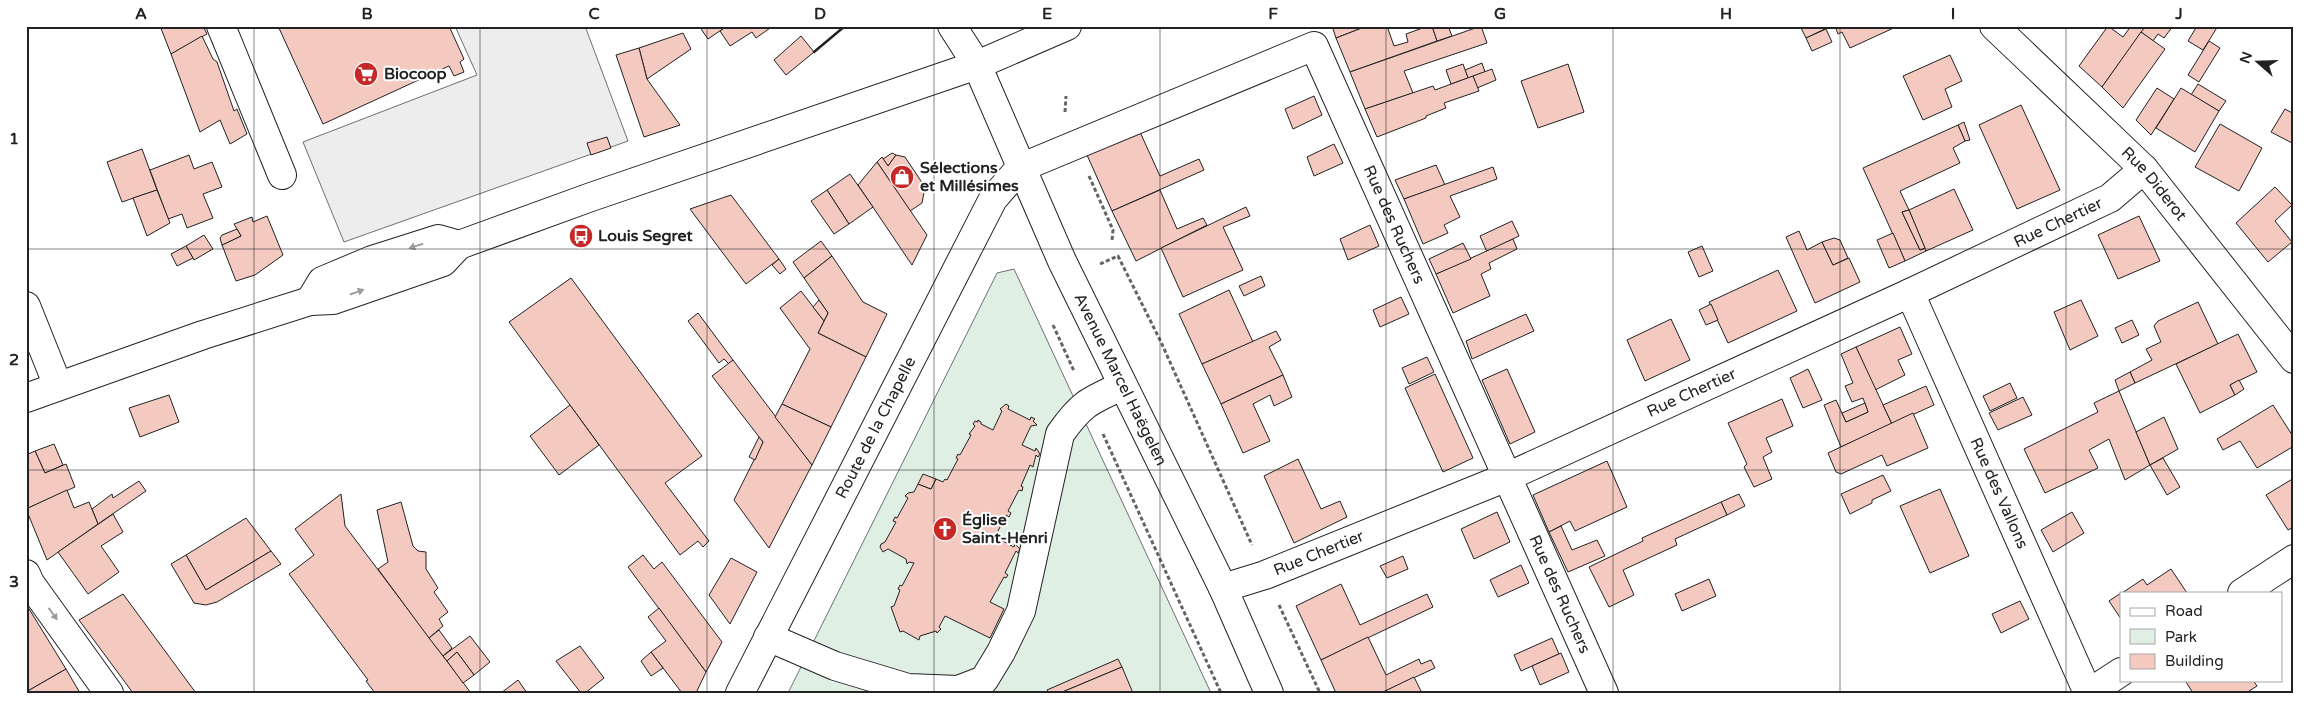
<svg xmlns="http://www.w3.org/2000/svg" width="2320" height="719" font-family="'Varela Round',sans-serif">
<style>
.green{fill:#e0efe3;stroke:#6f6f6f}
.parking{fill:#ededed;stroke:#6f6f6f}
.building{fill:#f3c9c0;stroke:#222}
.lines{fill:none;stroke-linecap:round;stroke-linejoin:round}
.minor-casing{stroke:#222;stroke-width:30}
.major-casing{stroke:#222;stroke-width:30}
.path{stroke:#646464;stroke-width:3;stroke-dasharray:4 2.5;stroke-linecap:butt}
.minor{stroke:#fff;stroke-width:28}
.major{stroke:#fff;stroke-width:28}
.wall{stroke:#222;stroke-width:2.5}
.oneway{fill:#9c9c9c}
.grid{fill:none;stroke:#222;stroke-width:1;stroke-opacity:0.55}
.labels{text-anchor:middle;dominant-baseline:central;stroke-width:4;stroke-linejoin:round;paint-order:stroke}
.poi-label{font-size:16px;font-weight:bold;fill:#222;stroke:#fff;text-anchor:start}
.street-label{font-size:16px;fill:#222;stroke:#fff}
.neatline{fill:none;stroke:#222;stroke-width:2}
.grid-label{font-size:16px;text-anchor:middle;font-weight:bold;fill:#222}
</style>
<rect width="100%" height="100%" fill="#fff"/>
<path class="green" d="M 1014,269 L 1211,693 L 788,693 L 997,273 Z"/>
<path class="parking" d="M 455,26 L 585,26 L 628,141 L 344,242 L 303,142 L 477,75 Z"/>
<g class="building">
<path d="M 160,26 L 203,26 L 207,34 L 171,54 Z"/>
<path d="M 278,26 L 449,26 L 464,59 L 460,62 L 464,72 L 454,76 L 449,66 L 323,124 Z"/>
<path d="M 699,26 L 727,26 L 708,39 Z"/>
<path d="M 727,26 L 773,26 L 756,38 L 752,32 L 730,46 L 720,31 Z"/>
<path d="M 1332,26 L 1367,26 L 1336,38 Z"/>
<path d="M 1367,26 L 1387,26 L 1394,46 L 1408,42 L 1406,34 L 1428,26 L 1432,26 L 1437,41 L 1350,72 L 1336,38 Z"/>
<path d="M 1432,26 L 1448,26 L 1452,36 L 1437,41 Z"/>
<path d="M 1481,26 L 1487,43 L 1404,71 L 1413,93 L 1365,109 L 1350,72 Z"/>
<path d="M 1804,26 L 1831,26 L 1806,38 L 1801,28 Z"/>
<path d="M 1835,26 L 1898,26 L 1850,48 L 1842,32 L 1838,34 Z"/>
<path d="M 2108,26 L 2123,37 L 2131,26 L 2146,26 L 2102,87 L 2079,66 Z"/>
<path d="M 2146,26 L 2173,26 L 2164,38 L 2158,34 L 2153,41 L 2141,32 Z"/>
<path d="M 2197,26 L 2218,26 L 2203,50 L 2188,41 Z"/>
<path d="M 1826,29 L 1832,42 L 1812,51 L 1806,38 Z"/>
<path d="M 2141,32 L 2165,49 L 2123,108 L 2102,87 Z"/>
<path d="M 683,33 L 691,49 L 647,79 L 639,48 Z"/>
<path d="M 202,36 L 213,59 L 217,62 L 234,111 L 237,109 L 247,134 L 230,144 L 220,120 L 200,132 L 171,54 Z"/>
<path d="M 801,36 L 814,52 L 786,75 L 774,60 Z"/>
<path d="M 2209,41 L 2220,48 L 2199,82 L 2188,75 Z"/>
<path d="M 639,48 L 647,79 L 680,125 L 644,137 L 616,55 Z"/>
<path d="M 1950,55 L 1962,81 L 1945,89 L 1952,107 L 1923,120 L 1903,76 Z"/>
<path d="M 1482,63 L 1485,72 L 1468,78 L 1465,70 Z"/>
<path d="M 1463,64 L 1468,78 L 1451,84 L 1446,70 Z"/>
<path d="M 1568,64 L 1584,112 L 1538,128 L 1521,81 Z"/>
<path d="M 1492,69 L 1496,80 L 1477,88 L 1473,76 Z"/>
<path d="M 1473,76 L 1479,91 L 1444,103 L 1446,108 L 1426,116 L 1426,118 L 1377,137 L 1365,109 L 1433,86 L 1435,90 Z"/>
<path d="M 2198,84 L 2226,101 L 2219,111 L 2191,95 Z"/>
<path d="M 2157,88 L 2174,99 L 2151,135 L 2136,120 Z"/>
<path d="M 2181,88 L 2219,111 L 2195,152 L 2156,128 Z"/>
<path d="M 1314,96 L 1322,115 L 1293,129 L 1285,109 Z"/>
<path d="M 2021,105 L 2060,190 L 2017,209 L 1979,125 Z"/>
<path d="M 2285,109 L 2294,114 L 2294,144 L 2271,132 Z"/>
<path d="M 1964,122 L 1970,140 L 1965,141 L 1958,125 Z"/>
<path d="M 2220,124 L 2262,148 L 2239,191 L 2195,167 Z"/>
<path d="M 1958,125 L 1965,141 L 1953,148 L 1960,163 L 1900,191 L 1909,210 L 1902,212 L 1920,250 L 1925,248 L 1926,251 L 1905,261 L 1863,168 Z"/>
<path d="M 1140,132 L 1160,176 L 1199,159 L 1204,170 L 1112,211 L 1087,155 Z"/>
<path d="M 607,137 L 611,148 L 591,155 L 587,143 Z"/>
<path d="M 1334,144 L 1343,163 L 1314,176 L 1307,157 Z"/>
<path d="M 142,149 L 157,190 L 122,202 L 107,162 Z"/>
<path d="M 892,153 L 896,155 L 888,166 L 883,159 Z"/>
<path d="M 189,155 L 194,169 L 212,162 L 222,187 L 203,194 L 213,218 L 187,228 L 182,214 L 168,219 L 150,170 Z"/>
<path d="M 896,155 L 905,157 L 925,187 L 922,203 L 910,211 L 877,162 L 882,157 L 888,166 Z"/>
<path d="M 877,162 L 927,235 L 912,265 L 858,185 Z"/>
<path d="M 1436,165 L 1445,185 L 1404,199 L 1395,180 Z"/>
<path d="M 1493,167 L 1497,179 L 1450,196 L 1460,217 L 1444,225 L 1448,233 L 1423,244 L 1404,199 Z"/>
<path d="M 850,174 L 873,207 L 849,224 L 827,190 Z"/>
<path d="M 2275,187 L 2292,205 L 2275,221 L 2292,242 L 2268,262 L 2236,223 Z"/>
<path d="M 1954,189 L 1973,230 L 1926,251 L 1909,210 Z"/>
<path d="M 157,190 L 170,223 L 147,236 L 133,198 Z"/>
<path d="M 827,190 L 849,224 L 834,234 L 811,201 Z"/>
<path d="M 1160,190 L 1177,229 L 1203,218 L 1207,225 L 1136,261 L 1112,211 Z"/>
<path d="M 731,195 L 779,259 L 746,284 L 690,209 Z"/>
<path d="M 1246,207 L 1250,216 L 1223,227 L 1243,270 L 1183,297 L 1161,248 Z"/>
<path d="M 1909,210 L 1925,248 L 1920,250 L 1902,212 Z"/>
<path d="M 267,216 L 283,255 L 255,275 L 236,281 L 222,245 L 241,236 L 234,224 L 252,217 L 253,222 Z"/>
<path d="M 2139,216 L 2160,261 L 2118,279 L 2098,235 Z"/>
<path d="M 1512,221 L 1519,236 L 1487,252 L 1480,236 Z"/>
<path d="M 1370,225 L 1379,246 L 1348,260 L 1340,239 Z"/>
<path d="M 237,229 L 241,236 L 222,245 L 220,238 L 222,235 Z"/>
<path d="M 1799,231 L 1807,250 L 1822,242 L 1833,265 L 1849,258 L 1860,282 L 1815,303 L 1786,237 Z"/>
<path d="M 1893,233 L 1905,261 L 1889,268 L 1877,240 Z"/>
<path d="M 204,235 L 213,249 L 194,260 L 186,246 Z"/>
<path d="M 1834,238 L 1840,240 L 1848,258 L 1833,265 L 1822,242 Z"/>
<path d="M 1513,239 L 1517,249 L 1489,263 L 1491,269 L 1481,274 L 1490,296 L 1453,313 L 1436,274 Z"/>
<path d="M 821,241 L 832,256 L 804,278 L 793,262 Z"/>
<path d="M 1463,243 L 1471,259 L 1436,274 L 1429,259 Z"/>
<path d="M 186,246 L 193,258 L 177,266 L 171,254 Z"/>
<path d="M 1702,246 L 1713,271 L 1699,277 L 1688,252 Z"/>
<path d="M 832,256 L 863,302 L 887,314 L 866,357 L 818,333 L 828,313 L 804,278 Z"/>
<path d="M 779,259 L 786,269 L 780,274 L 772,265 Z"/>
<path d="M 1778,270 L 1797,311 L 1728,343 L 1709,302 Z"/>
<path d="M 1261,276 L 1265,286 L 1244,296 L 1239,286 Z"/>
<path d="M 571,278 L 702,456 L 665,483 L 709,541 L 703,547 L 698,541 L 680,555 L 509,322 Z"/>
<path d="M 1229,290 L 1253,342 L 1202,364 L 1179,314 Z"/>
<path d="M 801,291 L 824,321 L 818,333 L 866,357 L 831,427 L 782,404 L 810,349 L 780,308 Z"/>
<path d="M 1401,297 L 1409,314 L 1380,327 L 1373,310 Z"/>
<path d="M 819,300 L 828,313 L 824,321 L 813,307 Z"/>
<path d="M 2081,300 L 2098,336 L 2070,350 L 2054,312 Z"/>
<path d="M 2198,302 L 2218,344 L 2135,383 L 2130,372 L 2152,360 L 2146,349 L 2161,342 L 2154,326 L 2158,321 Z"/>
<path d="M 1711,304 L 1718,320 L 1706,325 L 1699,310 Z"/>
<path d="M 698,313 L 733,360 L 729,364 L 724,359 L 719,363 L 688,321 Z"/>
<path d="M 1526,314 L 1534,331 L 1472,359 L 1466,341 Z"/>
<path d="M 1671,319 L 1690,360 L 1645,381 L 1627,340 Z"/>
<path d="M 2132,320 L 2139,335 L 2122,343 L 2115,328 Z"/>
<path d="M 1900,327 L 1912,354 L 1898,360 L 1905,375 L 1875,390 L 1856,347 Z"/>
<path d="M 1276,331 L 1281,340 L 1269,347 L 1283,375 L 1221,404 L 1202,364 Z"/>
<path d="M 2238,334 L 2257,372 L 2230,385 L 2235,395 L 2200,413 L 2176,364 Z"/>
<path d="M 1856,347 L 1892,424 L 1841,447 L 1824,405 L 1836,400 L 1846,422 L 1868,412 L 1863,398 L 1852,402 L 1845,386 L 1853,383 L 1841,354 Z"/>
<path d="M 1427,357 L 1434,372 L 1409,384 L 1402,368 Z"/>
<path d="M 733,360 L 812,465 L 769,548 L 734,500 L 763,442 L 712,376 Z"/>
<path d="M 1507,369 L 1535,432 L 1510,444 L 1482,380 Z"/>
<path d="M 1808,369 L 1822,400 L 1803,408 L 1790,378 Z"/>
<path d="M 2130,372 L 2135,383 L 2119,391 L 2115,380 Z"/>
<path d="M 1435,374 L 1473,458 L 1443,472 L 1405,388 Z"/>
<path d="M 1283,375 L 1292,397 L 1274,406 L 1270,395 L 1253,404 L 1270,441 L 1243,453 L 1221,404 Z"/>
<path d="M 2239,380 L 2244,389 L 2235,395 L 2230,385 Z"/>
<path d="M 2010,383 L 2017,398 L 1990,411 L 1983,396 Z"/>
<path d="M 1926,386 L 1934,405 L 1892,424 L 1883,405 Z"/>
<path d="M 2119,391 L 2150,465 L 2125,480 L 2109,439 L 2089,450 L 2098,468 L 2045,493 L 2024,449 L 2098,412 L 2094,403 Z"/>
<path d="M 169,395 L 179,422 L 140,437 L 129,408 Z"/>
<path d="M 2023,397 L 2032,415 L 1998,430 L 1989,413 Z"/>
<path d="M 1782,399 L 1793,426 L 1766,438 L 1772,452 L 1763,457 L 1772,479 L 1754,487 L 1744,467 L 1747,464 L 1728,423 Z"/>
<path d="M 1865,403 L 1868,412 L 1846,422 L 1842,413 Z"/>
<path d="M 782,404 L 831,427 L 812,465 L 775,417 Z"/>
<path d="M 1006,404 L 1009,406 L 1008,409 L 1030,420 L 1031,417 L 1035,419 L 1033,421 L 1037,425 L 1031,426 L 1022,445 L 1035,451 L 1036,448 L 1040,454 L 1038,457 L 1036,455 L 1033,467 L 1030,465 L 1021,486 L 1023,487 L 1022,491 L 1019,490 L 1008,511 L 1011,513 L 1009,517 L 1006,515 L 995,537 L 1014,547 L 1015,544 L 1020,549 L 1018,553 L 1016,551 L 1005,573 L 1008,575 L 1006,578 L 1004,577 L 990,602 L 1004,609 L 990,638 L 945,616 L 939,627 L 941,629 L 937,633 L 936,631 L 920,636 L 919,640 L 903,631 L 900,632 L 891,607 L 894,606 L 900,590 L 898,589 L 900,585 L 902,586 L 914,563 L 909,562 L 907,564 L 906,559 L 888,549 L 883,552 L 880,547 L 881,544 L 885,542 L 896,522 L 893,521 L 895,517 L 897,518 L 908,498 L 905,496 L 908,493 L 914,492 L 918,484 L 931,489 L 936,479 L 943,482 L 945,479 L 947,480 L 958,459 L 956,458 L 958,454 L 960,455 L 971,435 L 969,434 L 975,426 L 973,424 L 975,421 L 978,422 L 978,420 L 981,422 L 981,424 L 993,430 L 1002,411 L 1000,409 Z"/>
<path d="M 570,405 L 599,445 L 559,475 L 530,436 Z"/>
<path d="M 2273,405 L 2294,438 L 2294,446 L 2257,468 L 2240,441 L 2223,450 L 2217,439 Z"/>
<path d="M 1913,413 L 1928,448 L 1887,466 L 1882,455 L 1841,474 L 1836,472 L 1828,453 Z"/>
<path d="M 2164,417 L 2178,449 L 2150,465 L 2136,432 Z"/>
<path d="M 759,437 L 763,442 L 755,460 L 749,457 Z"/>
<path d="M 54,444 L 63,465 L 45,473 L 35,451 Z"/>
<path d="M 35,451 L 45,473 L 66,464 L 75,487 L 26,509 L 26,455 Z"/>
<path d="M 2163,458 L 2180,487 L 2167,495 L 2150,465 Z"/>
<path d="M 1298,459 L 1321,509 L 1340,501 L 1347,517 L 1294,543 L 1264,476 Z"/>
<path d="M 1607,461 L 1627,507 L 1575,531 L 1570,521 L 1549,532 L 1533,495 Z"/>
<path d="M 923,474 L 936,479 L 931,489 L 918,484 Z"/>
<path d="M 1883,475 L 1891,491 L 1872,500 L 1872,503 L 1850,514 L 1841,494 Z"/>
<path d="M 2294,478 L 2294,527 L 2288,530 L 2266,495 Z"/>
<path d="M 139,481 L 146,491 L 98,524 L 92,509 L 112,494 L 113,498 Z"/>
<path d="M 1940,489 L 1969,556 L 1930,573 L 1900,506 Z"/>
<path d="M 67,490 L 74,508 L 89,502 L 98,524 L 47,560 L 26,509 Z"/>
<path d="M 341,494 L 345,526 L 471,693 L 375,693 L 366,681 L 368,680 L 289,574 L 314,555 L 295,529 Z"/>
<path d="M 1739,494 L 1745,506 L 1727,515 L 1721,502 Z"/>
<path d="M 401,502 L 413,546 L 418,551 L 426,552 L 426,569 L 438,588 L 434,592 L 448,612 L 439,619 L 443,626 L 429,638 L 378,569 L 388,562 L 377,510 Z"/>
<path d="M 1721,502 L 1727,515 L 1675,539 L 1677,545 L 1623,570 L 1634,595 L 1609,607 L 1589,567 L 1643,541 L 1642,538 Z"/>
<path d="M 1497,512 L 1510,542 L 1474,559 L 1461,529 Z"/>
<path d="M 2072,512 L 2084,533 L 2053,552 L 2041,530 Z"/>
<path d="M 113,514 L 123,532 L 101,546 L 119,572 L 88,594 L 58,552 Z"/>
<path d="M 246,518 L 271,551 L 206,590 L 186,555 Z"/>
<path d="M 1561,526 L 1572,550 L 1597,540 L 1605,556 L 1568,572 L 1549,532 Z"/>
<path d="M 271,551 L 281,564 L 217,602 L 206,605 L 194,603 L 171,564 L 186,555 L 206,590 Z"/>
<path d="M 643,555 L 654,569 L 662,562 L 722,642 L 706,672 L 628,567 Z"/>
<path d="M 1403,556 L 1408,569 L 1387,578 L 1380,566 Z"/>
<path d="M 731,558 L 757,572 L 730,624 L 709,595 Z"/>
<path d="M 1521,565 L 1529,583 L 1498,597 L 1490,580 Z"/>
<path d="M 2171,569 L 2187,593 L 2122,593 L 2143,579 L 2147,585 Z"/>
<path d="M 1709,579 L 1716,596 L 1682,611 L 1675,594 Z"/>
<path d="M 1341,584 L 1360,625 L 1427,594 L 1433,607 L 1321,660 L 1296,606 Z"/>
<path d="M 2121,593 L 2121,619 L 2109,601 Z"/>
<path d="M 123,594 L 196,693 L 133,693 L 79,620 Z"/>
<path d="M 2020,601 L 2029,619 L 2001,633 L 1992,614 Z"/>
<path d="M 26,604 L 66,669 L 26,692 Z"/>
<path d="M 659,608 L 706,672 L 696,693 L 682,693 L 651,652 L 666,641 L 648,617 Z"/>
<path d="M 439,630 L 452,648 L 443,656 L 429,638 Z"/>
<path d="M 470,636 L 490,662 L 474,675 L 457,652 L 447,661 L 443,656 Z"/>
<path d="M 1368,637 L 1386,675 L 1419,659 L 1421,664 L 1431,660 L 1435,668 L 1381,693 L 1336,693 L 1321,660 Z"/>
<path d="M 1552,638 L 1559,654 L 1521,671 L 1514,655 Z"/>
<path d="M 580,646 L 604,678 L 585,693 L 581,693 L 556,661 Z"/>
<path d="M 457,652 L 474,675 L 463,683 L 447,661 Z"/>
<path d="M 651,652 L 663,668 L 651,676 L 641,661 Z"/>
<path d="M 1561,653 L 1569,672 L 1540,685 L 1532,666 Z"/>
<path d="M 1118,659 L 1122,667 L 1060,693 L 1049,693 L 1047,690 Z"/>
<path d="M 1122,667 L 1133,693 L 1060,693 Z"/>
<path d="M 66,669 L 80,693 L 26,693 L 26,692 Z"/>
<path d="M 1414,677 L 1422,693 L 1381,693 Z"/>
<path d="M 518,680 L 527,693 L 501,693 Z"/>
<path d="M 2188,680 L 2253,680 L 2257,686 L 2246,693 L 2193,693 L 2186,682 Z"/>
</g>
<g class="lines">
<g class="minor-casing">
<g id="minor">
<path d="M 221,26 L 282,175"/>
<path id="s1" d="M 1994,26 L 2144,169 L 2294,359"/>
<path id="s2" d="M 1020,168 L 1314,46 L 1604,693"/>
<path id="s3" d="M 1910,293 L 2088,693"/>
<path d="M 26,306 L 58,386"/>
<path d="M 26,574 L 30,583 L 109,693"/>
<path id="s4" d="M 1223,588 L 1265,575 L 1507,477 L 1910,293 L 2110,198 L 2144,169"/>
<path d="M 2242,593 L 2294,559"/>
<path d="M 768,637 L 835,666 L 908,688 L 958,690 L 984,680 L 1001,652 L 1021,611 L 1060,434 C 1082,403 1089,401 1122,386"/>
<path d="M 2089,693 L 2121,672"/>
</g>
</g>
<g class="major-casing">
<g id="major">
<path id="s5" d="M 952,26 L 977,65 L 1062,261 L 1223,588 L 1269,693"/>
<path d="M 310,301 L 322,281 L 372,260 L 438,239 L 459,245"/>
<path d="M 26,398 L 203,335 L 310,301 L 333,300 L 443,262 L 459,245 L 591,197 L 977,65 L 1067,26"/>
<path id="s6" d="M 740,693 L 993,199 L 1020,168"/>
</g>
</g>
<g class="path">
<path d="M 1065,112 L 1066,96"/>
<path d="M 1089,176 L 1113,230 L 1112,240"/>
<path d="M 1100,264 L 1118,256 L 1161,342 L 1252,545"/>
<path d="M 1053,325 L 1074,371"/>
<path d="M 1103,434 L 1221,693"/>
<path d="M 1279,605 L 1320,693"/>
</g>
<use href="#minor" class="minor"/>
<use href="#major" class="major"/>
<path class="wall" d="M 814,52 L 845,26"/>
</g>
<defs><path id="oneway-solid" d="M-6-.8H1V-3.2L6.5 0L1 3.2V.8H-6Z" transform="scale(1.25)"/></defs>
<g class="oneway">
<use href="#oneway-solid" transform="translate(416 246) rotate(162)"/>
<use href="#oneway-solid" transform="translate(357 292) rotate(-19)"/>
<use href="#oneway-solid" transform="translate(53 614) rotate(54)"/>
</g>
<path class="grid" d="M 254,26 L 254,693M 480,26 L 480,693M 707,26 L 707,693M 934,26 L 934,693M 1160,26 L 1160,693M 1386,26 L 1386,693M 1613,26 L 1613,693M 1840,26 L 1840,693M 2066,26 L 2066,693M 26,249 L 2294,249M 26,470 L 2294,470"/>
<defs>
<g id="supermarket-disc" transform="scale(1.25)"><circle r="9.5" fill="#c62828" stroke="#fff"/><path d="M-6-5.5h2.5l.6 2H6L4.5 2H-2.5L-4.4-4H-6ZM-1.5 3.2a1.3 1.3 0 1 0 .1 0ZM3 3.2a1.3 1.3 0 1 0 .1 0Z" fill="#fff"/></g>
<g id="shop-disc" transform="scale(1.25)"><circle r="9.5" fill="#c62828" stroke="#fff"/><path d="M-5-2.5h2.3a2.7 3.5 0 0 1 5.4 0H5L5.5 6h-11ZM-1.5-2.5h3a1.5 2.3 0 0 0-3 0Z" fill="#fff"/></g>
<g id="bus-disc" transform="scale(1.25)"><circle r="9.5" fill="#c62828" stroke="#fff"/><path d="M-5-6H5V4H4V6H2V4H-2V6H-4V4H-5ZM-3.5-4V0h7V-4ZM-3.5 1.2v1.5H-2V1.2ZM2 1.2v1.5H3.5V1.2Z" fill="#fff"/></g>
<g id="church-disc" transform="scale(1.25)"><circle r="9.5" fill="#c62828" stroke="#fff"/><path d="M-1.2-6h2.4v3.5h3.3v2.4h-3.3V6h-2.4V-.1h-3.3v-2.4h3.3Z" fill="#fff"/></g>
</defs>
<g fill-rule="evenodd">
<use href="#supermarket-disc" x="366" y="74"/>
<use href="#shop-disc" x="902" y="177"/>
<use href="#bus-disc" x="581" y="236"/>
<use href="#church-disc" x="945" y="529"/>
</g>
<g class="labels">
<g class="poi-label">
<text x="384" y="74">Biocoop</text>
<text x="920" y="168">Sélections<tspan x="920" dy="18">et Millésimes</tspan></text>
<text x="598" y="236">Louis Segret</text>
<text x="962" y="520">Église<tspan x="962" dy="18">Saint-Henri</tspan></text>
</g>
<g class="street-label">
<text stroke="none"><textPath href="#s1" startOffset="225">Rue Diderot</textPath></text>
<text stroke="none"><textPath href="#s4" startOffset="912">Rue Chertier</textPath></text>
<text stroke="none"><textPath href="#s2" startOffset="514">Rue des Ruchers</textPath></text>
<text stroke="none"><textPath href="#s5" startOffset="392">Avenue Marcel Haëgelen</textPath></text>
<text stroke="none"><textPath href="#s4" startOffset="508">Rue Chertier</textPath></text>
<text stroke="none"><textPath href="#s6" startOffset="298">Route de la Chapelle</textPath></text>
<text stroke="none"><textPath href="#s3" startOffset="219">Rue des Vallons</textPath></text>
<text stroke="none"><textPath href="#s4" startOffset="102">Rue Chertier</textPath></text>
<text stroke="none"><textPath href="#s2" startOffset="919">Rue des Ruchers</textPath></text>
</g>
</g>
<rect width="2320" height="719" fill="none" stroke="#ffffff" stroke-width="55"/>
<rect x="2120" y="592" width="162" height="90" fill="#ffffff" stroke="#a7a7a7"/>
<rect x="2130" y="608" width="25" height="8" fill="#ffffff" stroke="#a7a7a7"/>
<text x="2165" y="616" font-size="15" fill="#222222">Road</text>
<rect x="2130" y="629" width="25" height="15" fill="#e0efe3" stroke="#a7a7a7"/>
<text x="2165" y="642" font-size="15" fill="#222222">Park</text>
<rect x="2130" y="654" width="25" height="15" fill="#f3c9c0" stroke="#a7a7a7"/>
<text x="2165" y="666" font-size="15" fill="#222222">Building</text>
<g transform="translate(2258 62) rotate(290)" stroke="#ffffff" stroke-width="4" paint-order="stroke">
<path d="M0-4L9 19L0 12L-9 19Z" fill="#222222"/>
<text y="-8" font-size="14" font-weight="bold" text-anchor="middle" fill="#222222">N</text>
</g>
<rect x="28" y="28" width="2264" height="664" class="neatline"/>
<g class="grid-label">
<text x="141" y="19">A</text>
<text x="367" y="19">B</text>
<text x="594" y="19">C</text>
<text x="820" y="19">D</text>
<text x="1047" y="19">E</text>
<text x="1273" y="19">F</text>
<text x="1500" y="19">G</text>
<text x="1726" y="19">H</text>
<text x="1953" y="19">I</text>
<text x="2179" y="19">J</text>
<text x="14" y="144">1</text>
<text x="14" y="365">2</text>
<text x="14" y="587">3</text>
</g>
</svg>
